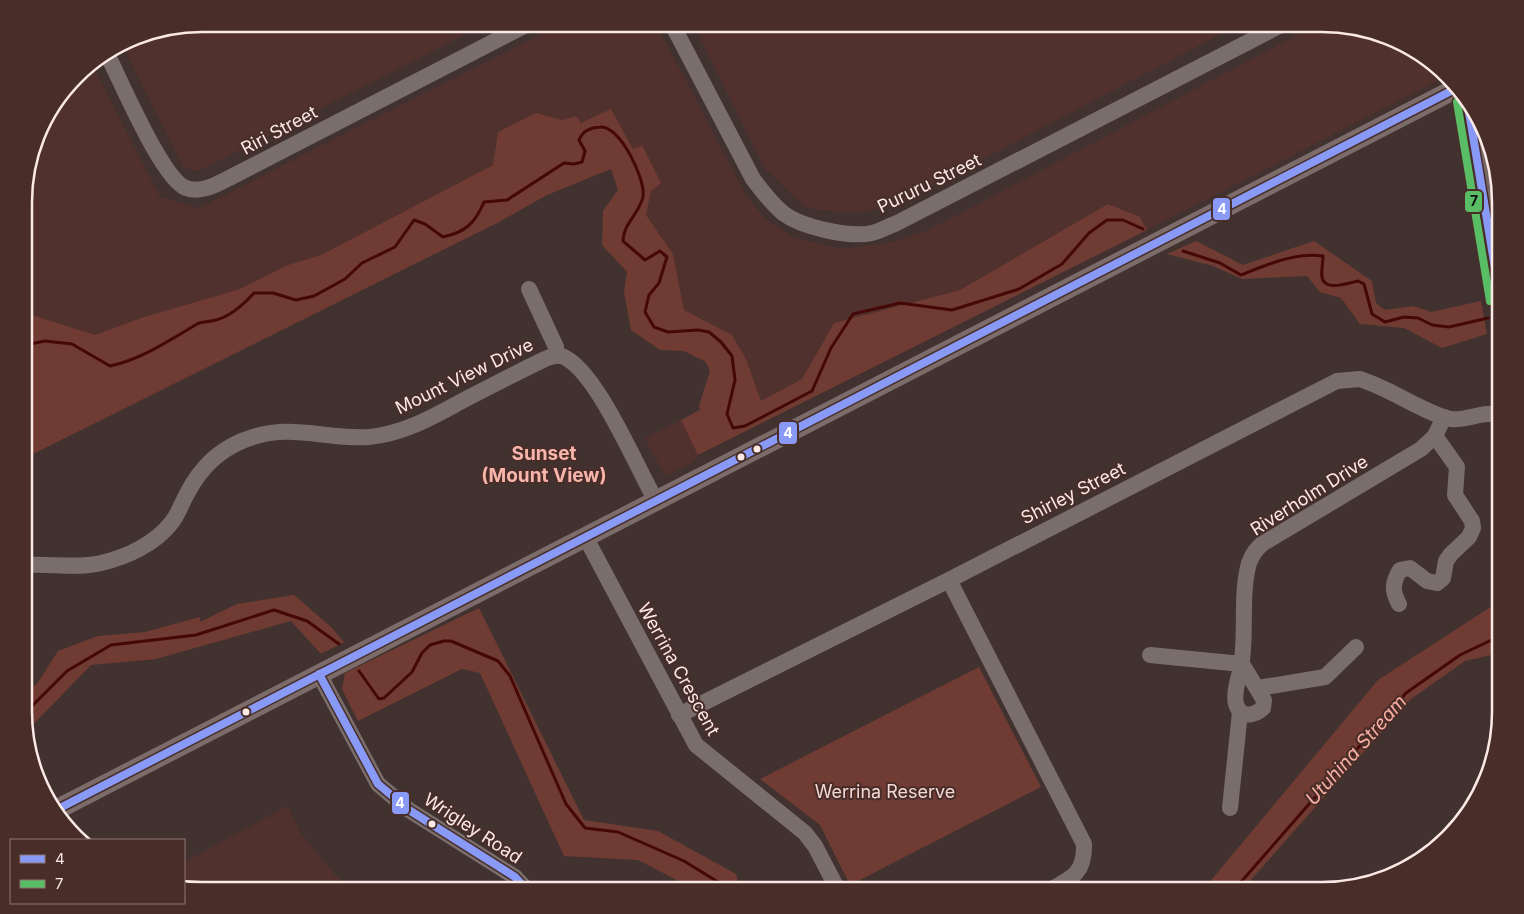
<svg xmlns="http://www.w3.org/2000/svg" width="1524" height="914" font-family="Inter,sans-serif">
<style>
.built{fill:#51312d}
.green{fill:#703b33}
.lines{fill:none;stroke-linecap:round;stroke-linejoin:round}
.stream{stroke:#460806;stroke-width:3}
.minor{stroke:#796e6c;stroke-width:16}
.major{stroke:#7b6c69;stroke-width:20}
.highway{stroke:#786764;stroke-width:22}
.bus-1-casing{stroke:#482d29;stroke-width:11}
.bus-2-casing{stroke:#482d29;stroke-width:11}
.bus-1{stroke:#899af6;stroke-width:8}
.bus-2{stroke:#58bd65;stroke-width:8}
.bus-dot{fill:#fbe9e6;stroke:#482d29;stroke-width:2}
.labels{text-anchor:middle;dominant-baseline:central;stroke-width:4;stroke-linejoin:round;paint-order:stroke}
.street-label{font-size:18px;fill:#fbe9e6;stroke:#482d29}
.park-label{font-size:18px;fill:#f3d8d4;stroke:#482d29}
.neighbourhood-label{font-size:19px;font-weight:bold;fill:#f8b5ab;stroke:#482d29}
.water-label{font-size:19px;font-style:italic;fill:#faafa3;stroke:#482d29}
.rim{fill:none;stroke:#fbe9e6;stroke-width:2.5}
.line-badge{stroke:#482d29;stroke-width:2}
.badge-label{font-size:14px;text-anchor:middle;font-weight:bold;fill:#fff}
.pale-badge-label{font-size:14px;text-anchor:middle;font-weight:bold;fill:#111}
</style>
<rect width="100%" height="100%" fill="#413230"/>
<g class="built">
<path d="M 202,24 L 486,24 L 198,171 L 184,168 L 122,45 L 134,37 Z"/>
<path d="M 561,24 L 656,24 L 746,195 L 765,219 L 795,238 L 839,249 L 885,244 L 929,230 L 1318,24 L 1411,48 L 1443,78 L 1147,230 L 1140,217 L 1108,204 L 960,290 L 834,323 L 802,379 L 761,401 L 746,359 L 732,335 L 684,310 L 673,254 L 646,215 L 651,191 L 642,145 L 633,149 L 581,124 L 576,116 L 562,120 L 536,113 L 498,132 L 493,165 L 321,255 L 288,265 L 240,289 L 144,317 L 95,335 L 32,315 L 25,318 L 25,179 L 42,123 L 84,68 L 92,64 L 160,197 L 199,208 Z"/>
<path d="M 693,24 L 1240,24 L 897,204 L 869,211 L 845,213 L 807,208 L 765,169 Z"/>
<path d="M 681,420 L 698,455 L 694,462 L 665,476 L 645,438 Z"/>
<path d="M 288,806 L 302,835 L 336,876 L 357,890 L 202,890 L 184,885 L 184,862 Z"/>
</g>
<g class="green">
<path d="M 611,109 L 633,149 L 642,145 L 661,183 L 651,191 L 646,215 L 673,254 L 684,310 L 732,335 L 746,359 L 761,401 L 802,379 L 834,323 L 960,290 L 1108,204 L 1140,217 L 1147,230 L 698,455 L 681,420 L 700,410 L 699,406 L 710,371 L 706,362 L 684,351 L 660,350 L 631,330 L 624,292 L 627,272 L 602,245 L 603,211 L 618,190 L 611,169 L 547,195 L 499,222 L 25,458 L 25,318 L 32,315 L 95,335 L 144,317 L 240,289 L 288,265 L 321,255 L 493,165 L 498,132 L 536,113 L 562,120 L 576,116 L 581,123 Z"/>
<path d="M 1196,241 L 1243,265 L 1314,241 L 1372,281 L 1376,303 L 1385,310 L 1413,306 L 1431,312 L 1481,301 L 1487,334 L 1442,348 L 1404,328 L 1360,324 L 1341,298 L 1320,292 L 1307,276 L 1242,279 L 1213,266 L 1167,254 Z"/>
<path d="M 294,595 L 331,627 L 344,642 L 321,654 L 291,621 L 156,659 L 91,665 L 25,733 L 25,692 L 37,684 L 58,651 L 98,636 L 145,632 L 200,617 L 200,622 L 237,604 Z"/>
<path d="M 1500,601 L 1500,653 L 1465,661 L 1411,699 L 1242,890 L 1203,890 L 1378,680 Z"/>
<path d="M 479,608 L 584,820 L 658,831 L 736,874 L 740,890 L 696,890 L 638,860 L 564,856 L 480,673 L 462,669 L 358,721 L 342,689 L 345,673 Z"/>
<path d="M 979,667 L 1041,787 L 850,885 L 820,825 L 760,779 Z"/>
</g>
<g class="lines">
<g class="stream">
<path d="M 1183,251 L 1220,263 L 1241,275 C 1266,265 1295,252 1323,256 C 1323,263 1321,271 1322,277 C 1324,292 1348,283 1358,281 L 1364,284 L 1372,314 L 1385,322 L 1404,317 L 1418,318 L 1432,325 L 1449,327 L 1488,318"/>
<path d="M 25,345 L 45,341 L 72,344 L 110,366 C 142,359 170,340 197,324 C 203,321 210,322 216,320 C 231,316 244,304 254,293 L 273,293 L 296,300 L 314,296 L 345,279 L 362,263 L 395,247 L 414,220 L 425,224 L 443,237 C 466,232 475,223 484,202 L 507,200 L 564,163 L 574,164 L 582,162 L 585,151 L 579,140 C 583,131 589,128 600,127 C 619,124 646,179 643,197 C 639,214 623,224 623,241 L 645,260 L 660,251 L 667,257 L 659,283 L 649,295 L 645,312 L 654,327 L 668,332 L 698,330 L 709,332 L 721,342 L 732,356 L 735,380 L 727,414 L 733,428 L 745,426 L 812,391 L 831,348 L 853,314 L 900,303 L 952,310 L 1019,289 L 1062,264 L 1089,233 L 1107,220 L 1123,220 L 1143,229"/>
<path d="M 359,671 L 379,699 L 384,698 L 412,672 L 422,653 L 430,645 L 444,641 L 451,641 L 498,661 L 510,676 L 566,804 L 585,828 L 618,832 L 684,861 L 731,890"/>
<path d="M 25,713 L 67,671 L 111,645 L 196,635 L 274,610 L 307,621 L 339,644"/>
<path d="M 1234,890 L 1406,693 L 1460,655 L 1500,636"/>
</g>
<g class="minor">
<path d="M 672,24 L 753,179 C 762,191 771,203 783,213 C 801,227 849,238 872,233 C 880,231 889,226 897,223 L 1283,24"/>
<path d="M 107,54 C 121,81 162,179 186,188 C 202,194 219,183 233,176 L 528,24"/>
<path d="M 529,289 L 556,347 L 557,355"/>
<path d="M 586,538 L 696,745 L 805,833 L 815,846 L 838,890"/>
<path d="M 25,565 C 50,563 77,569 101,563 C 127,557 155,544 172,522 C 179,513 182,502 188,492 C 200,469 218,451 242,441 C 289,421 323,440 369,437 C 404,434 434,416 464,400 C 491,386 518,372 545,359 C 552,356 558,354 564,357 C 597,372 636,466 655,499"/>
<path d="M 949,580 L 1084,844 C 1085,872 1073,878 1050,890"/>
<path d="M 1399,604 C 1392,591 1392,583 1400,570 L 1410,568 L 1427,581 L 1437,583 L 1443,578 L 1446,561 L 1451,554 L 1469,537 L 1473,528 L 1472,521 L 1455,495 L 1457,467 L 1435,436"/>
<path d="M 1150,655 L 1242,664 L 1264,700 L 1263,708 C 1254,716 1241,719 1236,704 C 1233,694 1239,677 1241,667 C 1247,633 1240,596 1249,563 C 1252,555 1256,549 1262,544 L 1421,449 L 1435,436 L 1444,417"/>
<path d="M 319,674 L 378,784 L 409,810 L 515,877 L 527,890"/>
<path d="M 1258,688 L 1325,677 L 1356,647"/>
<path d="M 679,715 L 949,580 L 1337,381 L 1360,379 L 1373,384 C 1394,392 1432,416 1451,419 C 1467,421 1485,410 1500,415"/>
<path d="M 1230,808 L 1240,712"/>
</g>
<path class="major" d="M 54,811 L 1455,89"/>
<path class="highway" d="M 1467,100 L 1500,299"/>
<g class="bus-1-casing">
<g id="bus-1">
<path d="M 1467,100 L 1500,298"/>
<path d="M 319,674 L 378,784 L 409,810 L 515,877 L 527,890"/>
<path d="M 54,811 L 1455,89"/>
</g>
</g>
<g class="bus-2-casing">
<path id="bus-2" d="M 1457,102 L 1490,301"/>
</g>
<use href="#bus-1" class="bus-1"/>
<use href="#bus-2" class="bus-2"/>
</g>
<g class="bus-dot">
<circle cx="757" cy="449" r="4.5"/>
<circle cx="741" cy="457" r="4.5"/>
<circle cx="246" cy="712" r="4.5"/>
<circle cx="432" cy="824" r="4.5"/>
</g>
<g class="labels">
<g class="street-label">
<text transform="translate(279 130) rotate(-28)">Riri Street</text>
<text transform="translate(929 183) rotate(-26)">Pururu Street</text>
<text transform="translate(464 376) rotate(-26)">Mount View Drive</text>
<text transform="translate(1073 493) rotate(-27)">Shirley Street</text>
<text transform="translate(1309 495) rotate(-32)">Riverholm Drive</text>
<text transform="translate(679 669) rotate(61)">Werrina Crescent</text>
<text transform="translate(473 828) rotate(33)">Wrigley Road</text>
</g>
<g class="park-label">
<text x="885" y="791">Werrina Reserve</text>
</g>
<g class="neighbourhood-label">
<text x="544" y="453">Sunset<tspan x="544" dy="22">(Mount View)</tspan></text>
</g>
<g class="water-label">
<text transform="translate(1356 750) rotate(-48)">Utuhina Stream</text>
</g>
</g>
<path d="M0 0H1524V914H0ZM202 32H1322A170 170 0 0 1 1492 202V712A170 170 0 0 1 1322 882H202A170 170 0 0 1 32 712V202A170 170 0 0 1 202 32Z" fill="#482d29" fill-rule="evenodd"/>
<path class="rim" d="M202 32H1322A170 170 0 0 1 1492 202V712A170 170 0 0 1 1322 882H202A170 170 0 0 1 32 712V202A170 170 0 0 1 202 32Z"/>
<g class="line-badge">
<rect x="1464" y="190" width="19" height="23" rx="5" fill="#58bd65"/>
<rect x="1212" y="197" width="19" height="24" rx="5" fill="#899af6"/>
<rect x="778" y="421" width="20" height="24" rx="5" fill="#899af6"/>
<rect x="391" y="791" width="19" height="24" rx="5" fill="#899af6"/>
</g>
<g class="badge-label">
<text x="1222" y="214">4</text>
<text x="788" y="438">4</text>
<text x="400" y="808">4</text>
</g>
<g class="pale-badge-label">
<text x="1474" y="206">7</text>
</g>
<rect x="10" y="839" width="175" height="65" fill="#482d29" stroke="#907875"/>
<rect x="20" y="855" width="25" height="8" fill="#899af6" stroke="#907875"/>
<text x="55" y="864" font-size="15" fill="#fbe9e6">4</text>
<rect x="20" y="880" width="25" height="8" fill="#58bd65" stroke="#907875"/>
<text x="55" y="889" font-size="15" fill="#fbe9e6">7</text>
</svg>
